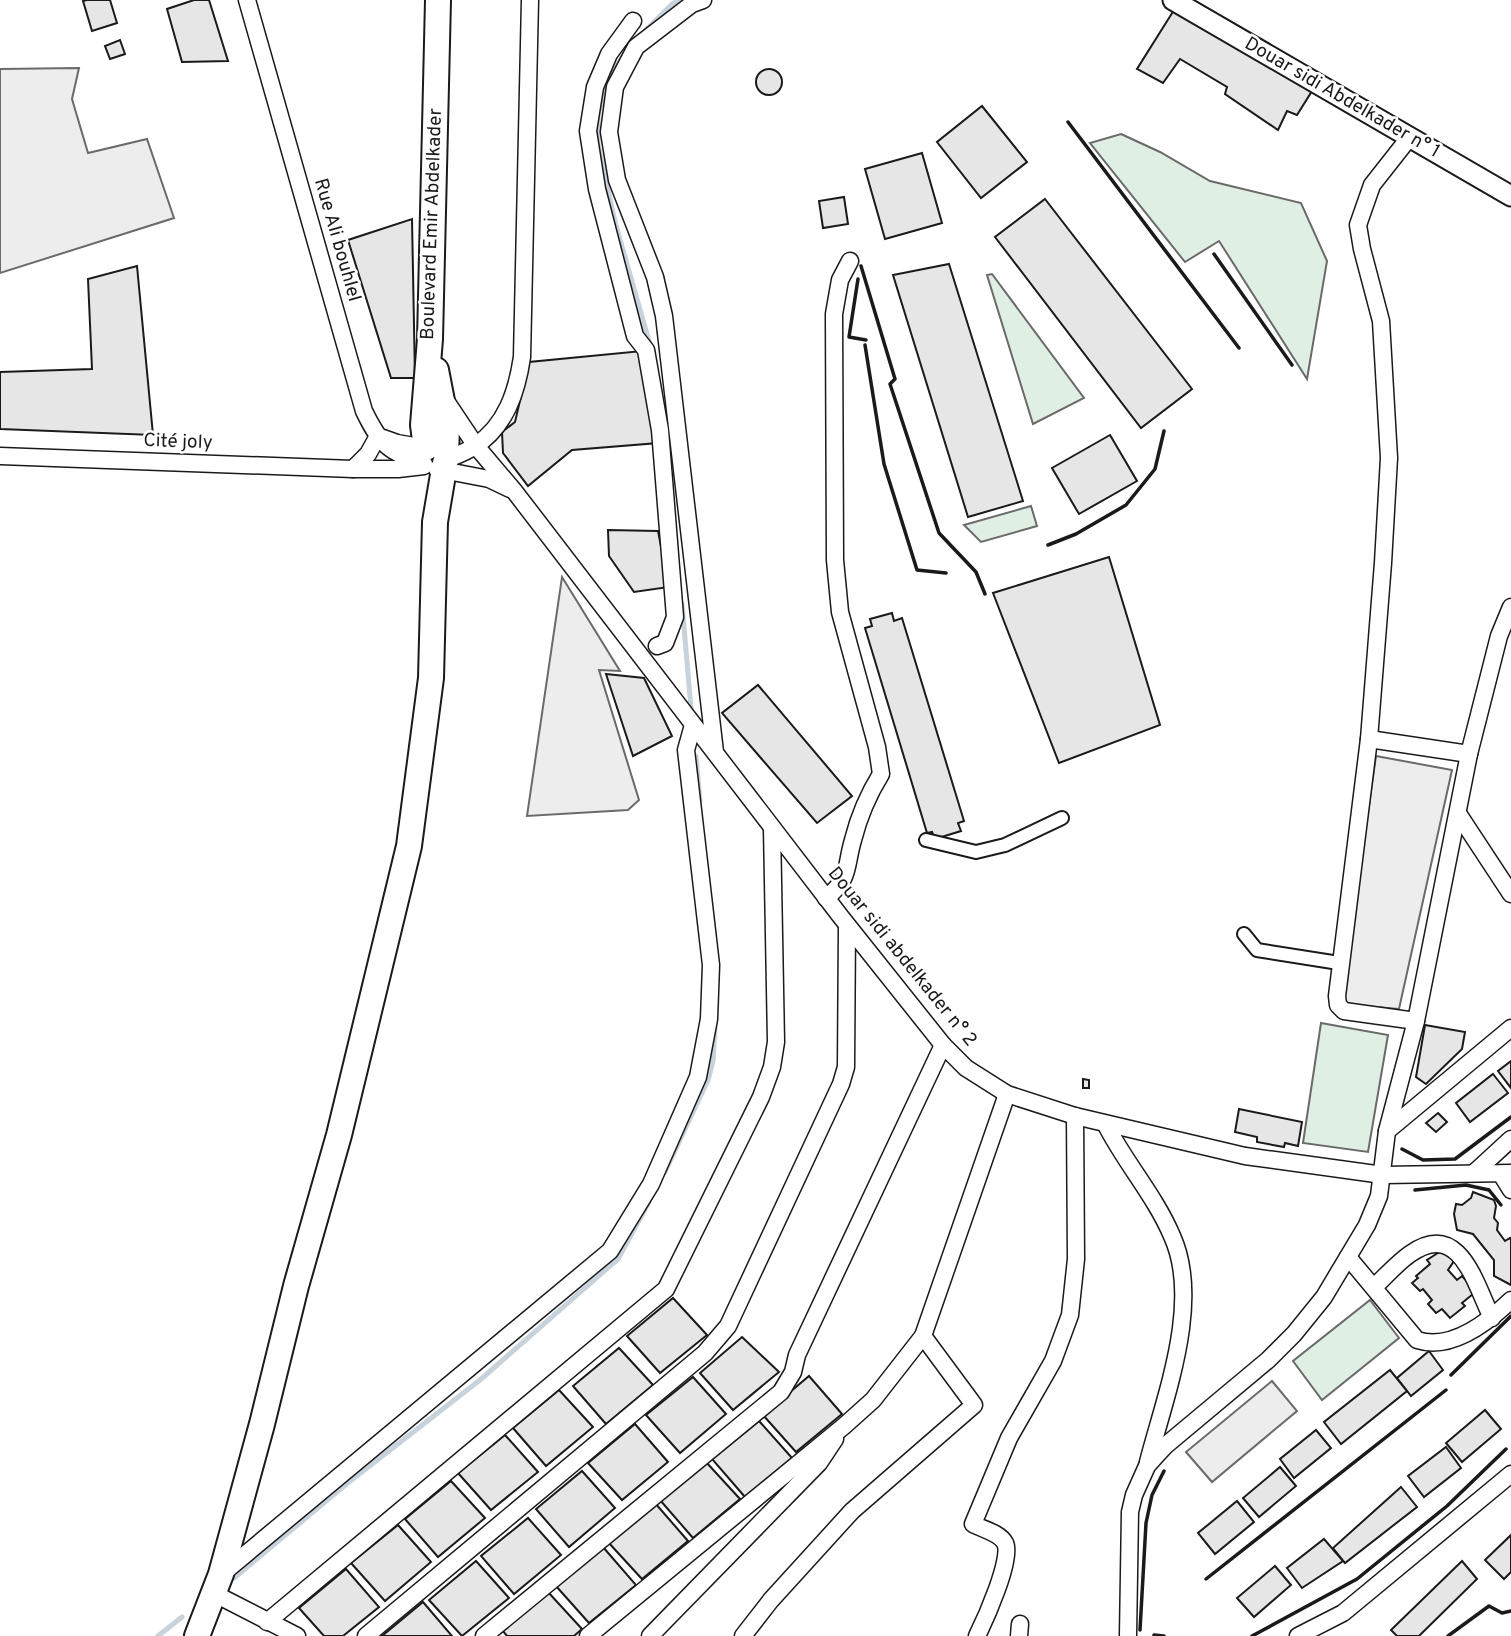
<svg xmlns="http://www.w3.org/2000/svg" width="1511" height="1636" font-family="Overpass,sans-serif">
<style>
.green{fill:#e0efe3;stroke:#6a6a6a;stroke-width:2}
.parking{fill:#ededed;stroke:#6a6a6a;stroke-width:2}
.lines{fill:none;stroke-linecap:round;stroke-linejoin:round}
.stream{stroke:#c6d2dc;stroke-width:5}
.building{fill:#e6e6e6;stroke:#1a1a1a;stroke-width:2}
.pedestrian-casing{stroke:#1a1a1a;stroke-width:16}
.minor-casing{stroke:#1a1a1a;stroke-width:19}
.tertiary-casing{stroke:#1a1a1a;stroke-width:23}
.primary-casing{stroke:#1a1a1a;stroke-width:28}
.pedestrian{stroke:#fff;stroke-width:12}
.minor{stroke:#fff;stroke-width:16}
.tertiary{stroke:#fff;stroke-width:19}
.primary{stroke:#fff;stroke-width:24}
.wall{stroke:#1a1a1a;stroke-width:3.5}
.labels{text-anchor:middle;dominant-baseline:central;stroke-width:5;stroke-linejoin:round;paint-order:stroke}
.street-label{font-size:19px;fill:#1a1a1a;stroke:#fff}
</style>
<rect width="100%" height="100%" fill="#fff"/>
<g class="green">
<path d="M 1121,134 L 1160,152 L 1210,181 L 1301,203 L 1327,261 L 1307,379 L 1219,241 L 1185,262 L 1090,143 Z"/>
<path d="M 992,274 L 1084,398 L 1033,424 L 987,275 Z"/>
<path d="M 1031,506 L 1037,526 L 981,542 L 964,525 Z"/>
<path d="M 1321,1023 L 1388,1035 L 1368,1152 L 1303,1143 Z"/>
<path d="M 1370,1300 L 1399,1338 L 1322,1400 L 1293,1361 Z"/>
</g>
<g class="parking">
<path d="M 79,68 L 72,99 L 88,153 L 147,139 L 174,218 L 0,273 L 0,69 Z"/>
<path d="M 562,577 L 620,671 L 599,670 L 639,800 L 628,810 L 527,816 Z"/>
<path d="M 1376,756 L 1452,770 L 1399,1009 L 1341,1004 Z"/>
<path d="M 1272,1381 L 1297,1411 L 1212,1482 L 1186,1452 Z"/>
</g>
<g class="lines">
<g class="stream">
<path d="M 643,33 L 672,4 L 680,0"/>
<path d="M 631,44 L 608,79 L 598,115 L 598,144 L 615,222 L 651,348"/>
<path d="M 682,604 L 691,708"/>
<path d="M 696,756 L 700,801"/>
<path d="M 665,1172 L 708,1080 L 713,1061 L 715,1027"/>
<path d="M 234,1578 L 349,1482 L 480,1380 L 618,1259 L 649,1202"/>
<path d="M 158,1636 L 182,1617"/>
</g>
</g>
<g class="building">
<path d="M 87,0 L 110,0 L 117,23 L 92,31 L 83,1 Z"/>
<path d="M 194,0 L 209,0 L 228,61 L 182,62 L 167,9 Z"/>
<path d="M 1174,10 L 1312,91 L 1297,115 L 1287,111 L 1278,130 L 1225,94 L 1227,87 L 1180,59 L 1163,83 L 1137,69 Z"/>
<path d="M 120,40 L 125,54 L 110,59 L 105,46 Z"/>
<circle cx="769" cy="82" r="13"/>
<path d="M 982,106 L 1027,162 L 981,198 L 937,142 Z"/>
<path d="M 922,153 L 942,223 L 885,239 L 865,169 Z"/>
<path d="M 844,197 L 848,224 L 823,228 L 819,201 Z"/>
<path d="M 1045,199 L 1192,389 L 1141,428 L 995,237 Z"/>
<path d="M 412,219 L 415,378 L 391,378 L 348,240 Z"/>
<path d="M 949,264 L 1023,501 L 968,517 L 893,275 Z"/>
<path d="M 137,266 L 153,435 L 0,429 L 0,372 L 92,369 L 88,279 Z"/>
<path d="M 642,351 L 658,443 L 572,450 L 528,486 L 503,453 L 502,432 L 515,422 L 529,362 Z"/>
<path d="M 1110,435 L 1137,481 L 1079,514 L 1052,468 Z"/>
<path d="M 608,530 L 658,531 L 669,587 L 634,592 L 609,556 Z"/>
<path d="M 1109,557 L 1160,725 L 1059,763 L 993,593 Z"/>
<path d="M 892,613 L 894,621 L 902,618 L 964,821 L 958,823 L 961,831 L 935,839 L 932,832 L 927,833 L 865,628 L 872,626 L 870,619 Z"/>
<path d="M 606,674 L 644,678 L 672,736 L 633,756 Z"/>
<path d="M 758,685 L 852,796 L 817,823 L 722,713 Z"/>
<path d="M 1425,1025 L 1465,1032 L 1462,1049 L 1426,1084 L 1416,1077 Z"/>
<path d="M 1511,1061 L 1511,1088 L 1498,1071 Z"/>
<path d="M 1493,1074 L 1508,1093 L 1470,1122 L 1456,1103 Z"/>
<path d="M 1083,1079 L 1089,1080 L 1089,1088 L 1083,1088 Z"/>
<path d="M 1239,1109 L 1302,1122 L 1298,1146 L 1285,1143 L 1284,1147 L 1257,1142 L 1257,1137 L 1235,1132 Z"/>
<path d="M 1438,1113 L 1447,1122 L 1436,1132 L 1426,1123 Z"/>
<path d="M 1473,1192 L 1494,1200 L 1496,1206 L 1494,1218 L 1498,1223 L 1497,1230 L 1505,1241 L 1510,1238 L 1511,1240 L 1511,1285 L 1494,1276 L 1494,1260 L 1473,1234 L 1457,1230 L 1454,1214 L 1456,1204 L 1462,1205 L 1471,1198 Z"/>
<path d="M 1444,1249 L 1454,1261 L 1448,1270 L 1457,1280 L 1462,1276 L 1474,1289 L 1473,1294 L 1462,1303 L 1465,1306 L 1450,1318 L 1442,1309 L 1436,1313 L 1428,1304 L 1432,1300 L 1423,1289 L 1420,1291 L 1412,1283 L 1418,1278 L 1416,1276 L 1430,1264 L 1427,1260 Z"/>
<path d="M 673,1298 L 707,1335 L 660,1373 L 627,1336 Z"/>
<path d="M 742,1337 L 779,1372 L 733,1410 L 700,1373 Z"/>
<path d="M 619,1348 L 653,1385 L 606,1424 L 573,1386 Z"/>
<path d="M 1429,1351 L 1443,1370 L 1411,1396 L 1397,1378 Z"/>
<path d="M 1390,1370 L 1407,1391 L 1341,1444 L 1324,1422 Z"/>
<path d="M 809,1376 L 842,1414 L 796,1452 L 763,1415 Z"/>
<path d="M 693,1377 L 726,1414 L 680,1453 L 646,1415 Z"/>
<path d="M 559,1390 L 593,1427 L 546,1466 L 513,1428 Z"/>
<path d="M 1485,1410 L 1501,1429 L 1462,1462 L 1446,1443 Z"/>
<path d="M 759,1421 L 792,1458 L 745,1497 L 712,1459 Z"/>
<path d="M 635,1424 L 668,1462 L 622,1500 L 588,1463 Z"/>
<path d="M 1316,1430 L 1331,1448 L 1294,1478 L 1280,1459 Z"/>
<path d="M 505,1435 L 538,1472 L 491,1510 L 458,1473 Z"/>
<path d="M 1446,1447 L 1461,1468 L 1424,1497 L 1408,1476 Z"/>
<path d="M 706,1462 L 740,1499 L 693,1538 L 660,1500 Z"/>
<path d="M 1280,1467 L 1296,1486 L 1259,1517 L 1243,1498 Z"/>
<path d="M 582,1471 L 615,1508 L 569,1547 L 536,1509 Z"/>
<path d="M 451,1481 L 485,1518 L 438,1557 L 405,1519 Z"/>
<path d="M 1401,1487 L 1417,1507 L 1345,1563 L 1333,1548 Z"/>
<path d="M 1237,1501 L 1254,1522 L 1215,1554 L 1198,1533 Z"/>
<path d="M 655,1503 L 688,1541 L 642,1579 L 608,1542 Z"/>
<path d="M 528,1518 L 561,1555 L 514,1594 L 481,1556 Z"/>
<path d="M 398,1525 L 431,1562 L 385,1601 L 351,1563 Z"/>
<path d="M 1511,1535 L 1511,1572 L 1504,1579 L 1485,1560 Z"/>
<path d="M 1324,1539 L 1343,1561 L 1302,1588 L 1287,1568 Z"/>
<path d="M 603,1547 L 636,1585 L 589,1623 L 556,1586 Z"/>
<path d="M 476,1561 L 509,1598 L 462,1636 L 429,1600 Z"/>
<path d="M 1462,1561 L 1477,1579 L 1419,1636 L 1397,1636 L 1391,1630 Z"/>
<path d="M 1275,1566 L 1291,1585 L 1254,1617 L 1237,1598 Z"/>
<path d="M 346,1569 L 379,1607 L 343,1636 L 324,1636 L 299,1608 Z"/>
<path d="M 548,1592 L 582,1629 L 574,1636 L 507,1636 L 502,1630 Z"/>
<path d="M 423,1602 L 452,1636 L 382,1636 Z"/>
</g>
<g class="lines">
<g class="pedestrian-casing">
<g id="pedestrian">
<path d="M 926,840 L 976,852 L 1005,845 L 1062,818"/>
<path d="M 1244,934 L 1257,950 L 1339,963"/>
</g>
</g>
<g class="minor-casing">
<g id="minor">
<path d="M 247,0 L 364,411 C 381,446 388,451 424,464"/>
<path d="M 703,0 L 692,4 L 636,47 L 615,87 L 609,132 L 617,180 L 655,277 L 664,316 L 715,752"/>
<path d="M 633,21 L 609,54 L 595,87 L 588,131 L 597,189 L 635,336 L 646,350 L 660,430 L 675,617 L 665,643 L 657,646"/>
<path d="M 1409,138 L 1372,185 L 1358,225 L 1362,249 L 1381,321 L 1389,458 L 1383,563 L 1369,739 L 1337,996 L 1338,1005 L 1344,1011 L 1416,1021"/>
<path d="M 446,401 L 476,446 L 515,492 L 841,917 L 943,1045 L 966,1068 L 1007,1094 L 1075,1116 L 1245,1156 L 1383,1175 L 1511,1173"/>
<path d="M 383,438 L 397,443 L 425,448"/>
<path d="M 0,456 L 353,469 L 398,469 L 424,466"/>
<path d="M 446,460 C 455,456 466,452 475,446 C 506,426 517,391 522,357 L 530,0"/>
<path d="M 353,469 L 368,454 L 378,436"/>
<path d="M 437,469 L 489,479 L 510,489"/>
<path d="M 1369,739 L 1469,754"/>
<path d="M 1459,815 L 1511,894"/>
<path d="M 826,898 C 851,878 845,867 853,840 C 859,816 868,795 881,774 L 877,747 L 840,612 L 835,560 L 834,314 L 840,280 L 850,261"/>
<path d="M 1106,1125 C 1126,1164 1155,1196 1172,1236 C 1202,1302 1165,1396 1148,1462"/>
<path d="M 1387,1131 L 1511,1028"/>
<path d="M 1474,1173 L 1511,1139"/>
<path d="M 1501,1174 L 1511,1190"/>
<path d="M 1348,1257 L 1417,1340 C 1451,1351 1487,1323 1511,1300"/>
<path d="M 1374,1287 C 1385,1277 1397,1263 1410,1254 C 1460,1219 1475,1284 1492,1318"/>
<path d="M 223,1573 L 610,1251 L 651,1184 L 698,1077 L 709,1019 L 711,965 L 686,750 L 693,725"/>
<path d="M 213,1593 L 297,1636"/>
<path d="M 267,1622 L 666,1289 L 761,1097 L 772,1067 L 776,1042 L 772,828"/>
<path d="M 366,1636 L 705,1353 L 728,1326 L 841,1084 L 846,1067 L 847,925"/>
<path d="M 484,1636 L 781,1392 L 793,1372 L 797,1355 L 943,1045"/>
<path d="M 588,1636 L 844,1426 L 873,1400 L 923,1336 L 1007,1094"/>
<path d="M 650,1636 L 819,1463 L 835,1439"/>
<path d="M 743,1636 L 771,1600 L 852,1511 L 974,1405 L 923,1336"/>
<path d="M 977,1636 C 985,1620 1013,1558 1005,1543 C 1000,1533 982,1529 973,1524 L 1009,1438 L 1053,1361 L 1070,1315 L 1076,1259 L 1075,1116"/>
<path d="M 1019,1636 L 1020,1624"/>
<path d="M 1128,1636 L 1130,1512 L 1134,1495 L 1147,1466 L 1155,1457 L 1165,1446 L 1268,1360 L 1294,1334 L 1324,1297 L 1367,1225 L 1379,1196 L 1387,1131 L 1416,1021 L 1469,754 L 1499,636 L 1511,607"/>
<path d="M 1298,1636 L 1343,1613 L 1511,1474"/>
</g>
</g>
<g class="tertiary-casing">
<path id="tertiary" d="M 1173,0 L 1511,196"/>
</g>
<g class="primary-casing">
<g id="primary">
<path d="M 436,370 L 447,427 L 446,455"/>
<path d="M 426,448 L 423,425 L 430,339 L 438,0"/>
<path d="M 197,1636 L 221,1574 L 262,1424 L 296,1286 L 339,1135 L 409,846 L 431,678 L 435,522 L 445,463"/>
</g>
</g>
<use href="#pedestrian" class="pedestrian"/>
<use href="#minor" class="minor"/>
<use href="#tertiary" class="tertiary"/>
<use href="#primary" class="primary"/>
<g class="wall">
<path d="M 1068,122 L 1239,348"/>
<path d="M 1214,254 L 1292,365"/>
<path d="M 861,266 L 895,379 L 890,384 L 939,533 L 976,572 L 985,594"/>
<path d="M 858,279 L 849,337 L 866,340"/>
<path d="M 865,345 L 884,464 L 917,570 L 946,573"/>
<path d="M 1048,545 L 1076,534 L 1126,505 L 1155,469 L 1164,431"/>
<path d="M 1402,1149 L 1423,1160 L 1455,1159 L 1511,1117"/>
<path d="M 1415,1190 L 1466,1185 L 1489,1190 L 1501,1205"/>
<path d="M 1451,1375 L 1511,1316"/>
<path d="M 1206,1579 L 1446,1390"/>
<path d="M 1140,1630 L 1146,1523 L 1152,1495 L 1164,1471"/>
<path d="M 1154,1635 L 1164,1636"/>
<path d="M 1252,1636 L 1357,1579 L 1447,1506 L 1506,1449"/>
<path d="M 1448,1636 L 1489,1606 L 1502,1613 L 1511,1611"/>
</g>
</g>
<g class="labels">
<g class="street-label">
<text transform="translate(1342 98) rotate(30)">Douar sidi Abdelkader n° 1</text>
<text transform="translate(432 224) rotate(-88)">Boulevard Emir Abdelkader</text>
<text transform="translate(337 240) rotate(74)">Rue Ali bouhlel</text>
<text transform="translate(178 442) rotate(2)">Cité joly</text>
<text transform="translate(902 957) rotate(51)">Douar sidi abdelkader n° 2</text>
</g>
</g>
</svg>
